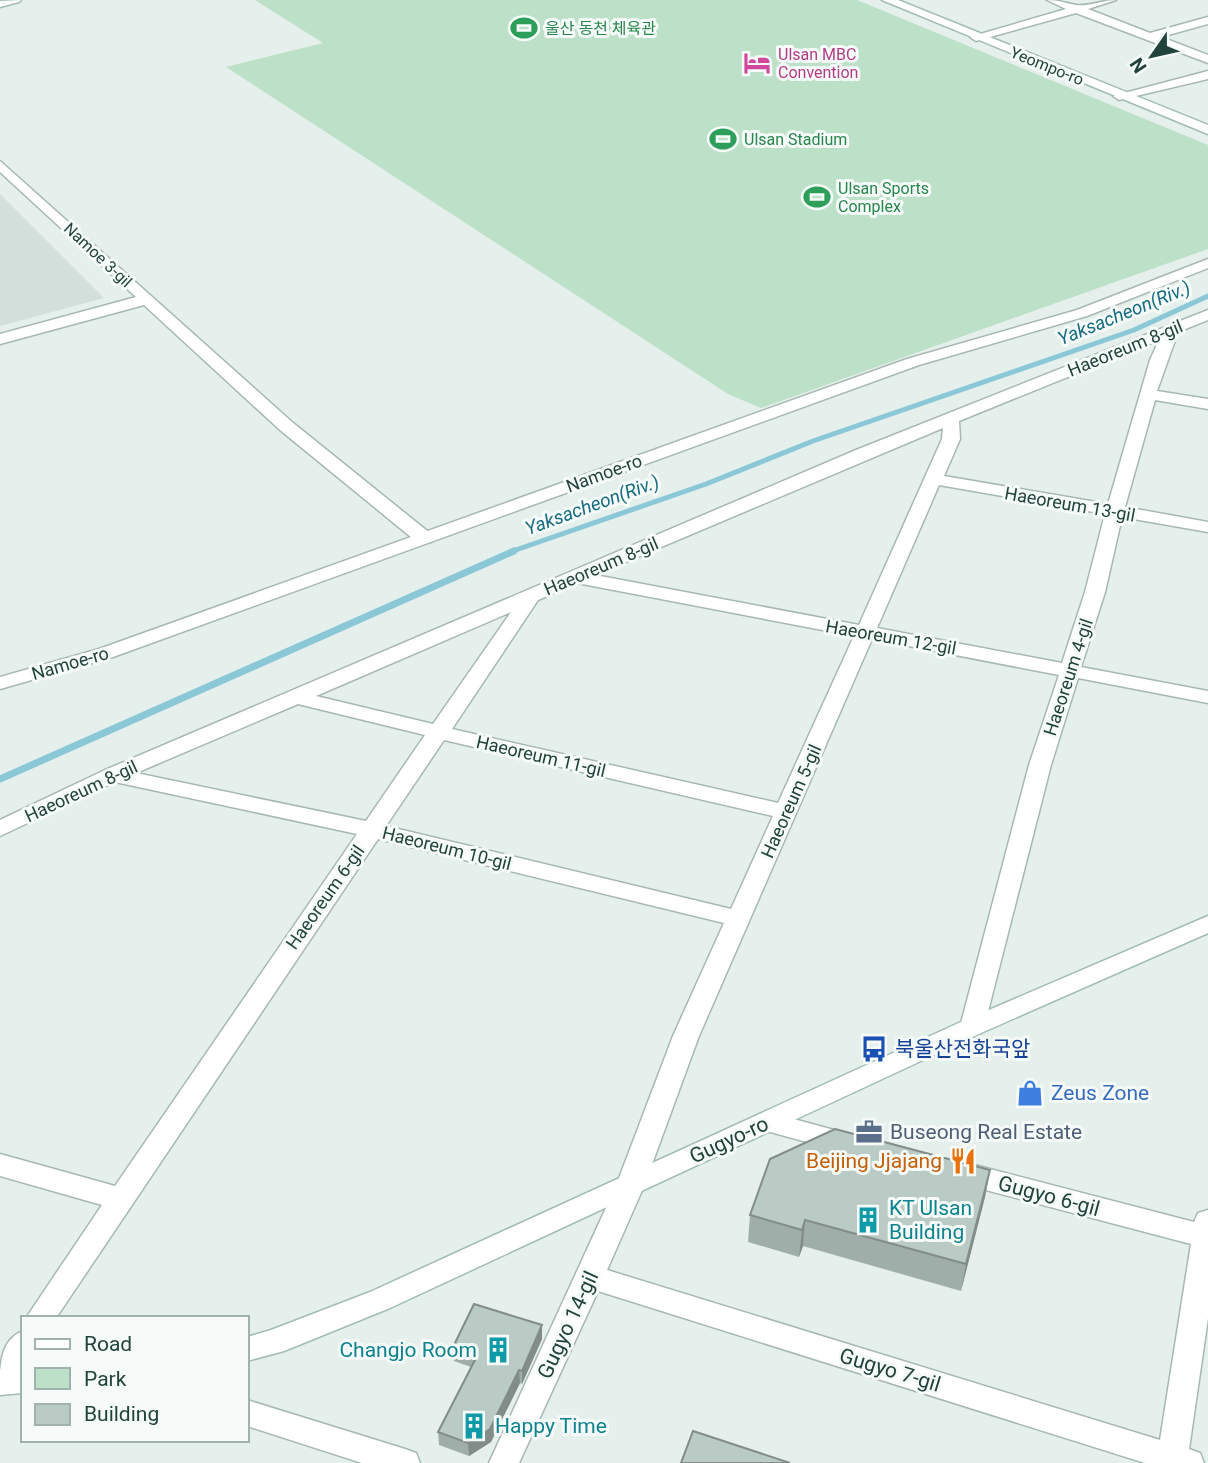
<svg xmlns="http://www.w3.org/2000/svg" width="1208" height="1463" font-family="Roboto,'Noto Sans KR',sans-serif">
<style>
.built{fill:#d3dfda}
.green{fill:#bde1c8}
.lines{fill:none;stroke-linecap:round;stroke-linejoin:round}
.stream-far1{stroke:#8ac7d7;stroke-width:5}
.stream{stroke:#8ac7d7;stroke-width:7}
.minor-casing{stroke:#a7b8b3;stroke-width:3}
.tertiary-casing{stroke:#a7b8b3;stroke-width:3}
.secondary-casing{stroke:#a2bcb4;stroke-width:3}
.minor{fill:#fff;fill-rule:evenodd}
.tertiary{fill:#fff;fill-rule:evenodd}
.secondary{fill:#fff;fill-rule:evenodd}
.wall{fill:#a0aea9}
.shaded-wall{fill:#828d89}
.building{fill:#bacac4;stroke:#828d89;stroke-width:2}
.labels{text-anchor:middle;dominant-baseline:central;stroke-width:6;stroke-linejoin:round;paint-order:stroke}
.far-leisure-label{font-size:16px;fill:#27864d;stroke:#f6fbf9;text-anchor:start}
.far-hotel-label{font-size:16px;fill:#b23c85;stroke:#f6fbf9;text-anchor:start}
.far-street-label{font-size:16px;fill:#22433c;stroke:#f6fbf9}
.street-label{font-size:18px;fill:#22433c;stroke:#f6fbf9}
.water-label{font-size:19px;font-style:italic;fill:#176c84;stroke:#f6fbf9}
.near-transit-label{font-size:21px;fill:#164399;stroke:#f6fbf9;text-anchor:start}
.near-shop-label{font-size:21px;fill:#366cbe;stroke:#f6fbf9;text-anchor:start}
.near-service-label{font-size:21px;fill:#4e5e75;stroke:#f6fbf9;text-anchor:start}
.near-street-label{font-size:21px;fill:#22433c;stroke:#f6fbf9}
.near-food-label{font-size:21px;fill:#c56008;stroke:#f6fbf9;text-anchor:end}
.near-culture-label{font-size:21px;fill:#0d838f;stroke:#f6fbf9;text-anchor:start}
</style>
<rect width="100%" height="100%" fill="#e5efeb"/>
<path class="built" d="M 0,194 L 104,298 L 0,326 Z"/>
<path class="green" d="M 255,0 L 857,0 L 1208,145 L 1208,249 L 761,408 L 728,394 L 226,67 L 323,43 Z"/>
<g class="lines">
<path class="stream-far1" d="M 510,552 L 706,484 L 813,441 L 1134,330 L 1208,296"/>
<path class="stream" d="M 0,779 L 514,551"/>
<g class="minor-casing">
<g id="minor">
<path d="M 1047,0 C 1058,0 1065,3 1076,5 C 1087,7 1103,0 1116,0 L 1088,9 L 1150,33 L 1208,17 L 1208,24 L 1161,37 L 1208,55 L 1208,63 L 1076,13 L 976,41 L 970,37 L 1066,9 Z"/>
<path d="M 1208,71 L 1208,79 L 1119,100 L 1113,96 Z"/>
<path d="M 0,161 L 292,422 L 431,534 L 433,538 L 431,542 L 417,542 L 280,430 L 144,305 L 0,344 L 0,334 L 136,297 L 0,172 Z"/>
<path d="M 1208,310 L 1208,320 L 1178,332 L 1157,391 L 1208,399 L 1208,409 L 1155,400 L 1125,507 L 1208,522 L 1208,532 L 1122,517 L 1105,592 L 1081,667 L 1208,691 L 1208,703 L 1078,678 L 1051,765 L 984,1027 L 981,1033 L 972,1036 L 963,1033 L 960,1027 L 1029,765 L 1059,675 L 872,639 L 699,1036 L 644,1186 L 607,1270 L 1160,1440 L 1191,1244 L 963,1184 L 953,1180 L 950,1173 L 953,1166 L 963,1162 L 1194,1222 L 1198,1213 L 1208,1210 L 1208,1318 L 1189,1449 L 1200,1453 L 1204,1463 L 1145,1463 L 598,1291 L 519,1463 L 489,1463 L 616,1186 L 673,1036 L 724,923 L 378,839 L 56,1318 L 26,1318 L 102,1205 L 0,1176 L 0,1154 L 115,1186 L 357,834 L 115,782 L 0,836 L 0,820 L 105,770 L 856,450 ZM 1159,340 L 1150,360 L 1108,504 L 944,476 L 960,439 L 959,421 ZM 943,428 L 942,439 L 859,625 L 595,575 ZM 939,485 L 1105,514 L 1085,592 L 1062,663 L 877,628 ZM 577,583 L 854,636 L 778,803 L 452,729 L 538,600 ZM 511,612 L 433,724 L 316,696 ZM 298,704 L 425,735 L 366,821 L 136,773 ZM 444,740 L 773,816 L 731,909 L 386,826 Z"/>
<path d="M 768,1112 L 856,1136 L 860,1143 L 856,1150 L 847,1153 L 759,1129 L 755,1122 L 759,1115 Z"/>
<path d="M 23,1331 C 23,1354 26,1379 0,1389 C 0,1365 0,1340 23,1331 Z"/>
<path d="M 247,1400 L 405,1449 L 416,1453 L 420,1463 L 362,1463 L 247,1426 Z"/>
</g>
</g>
<g class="tertiary-casing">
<path id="tertiary" d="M 1208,259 L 1208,268 L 1087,316 L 919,365 L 113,657 L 0,689 L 0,677 L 99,649 L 907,359 L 1077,310 Z"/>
</g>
<g class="secondary-casing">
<g id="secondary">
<path d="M 21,0 L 19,2 L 0,7 L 0,1 Z"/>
<path d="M 882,0 L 898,0 L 1208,125 L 1208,134 Z"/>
<path d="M 1208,916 L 1208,933 L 981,1033 L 390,1308 L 284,1351 L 247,1361 L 247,1337 L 271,1330 L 370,1292 L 963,1021 Z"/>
<path d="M 23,1367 L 23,1393 L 0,1395 L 0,1369 Z"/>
</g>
</g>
<use href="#minor" class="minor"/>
<use href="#tertiary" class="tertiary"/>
<use href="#secondary" class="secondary"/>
</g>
<g class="wall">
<path d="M 990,1170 L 985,1197 L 961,1291 L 803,1246 L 799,1257 L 748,1242 L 750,1215 Z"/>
<path d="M 542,1339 L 522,1384 L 520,1383 L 491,1442 L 469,1456 L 439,1445 L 438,1432 L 471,1367 L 454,1361 L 453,1347 Z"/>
</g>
<g class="shaded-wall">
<path d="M 990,1170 L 985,1197 L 961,1291 L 966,1264 Z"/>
<path d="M 805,1220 L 803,1246 L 799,1257 L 802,1230 Z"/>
<path d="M 542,1325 L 542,1339 L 522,1384 L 522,1371 Z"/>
<path d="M 519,1370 L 520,1383 L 491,1442 L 469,1456 L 468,1443 Z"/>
</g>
<g class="building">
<path d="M 835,1129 L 990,1170 L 966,1264 L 805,1220 L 802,1230 L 750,1215 L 770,1159 Z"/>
<path d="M 474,1304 L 542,1325 L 522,1371 L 519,1370 L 490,1429 L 468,1443 L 438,1432 L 477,1356 L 453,1347 Z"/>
<path d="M 693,1431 L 790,1463 L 681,1463 Z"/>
</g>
<defs>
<g id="stadium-bare" transform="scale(2.1)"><path d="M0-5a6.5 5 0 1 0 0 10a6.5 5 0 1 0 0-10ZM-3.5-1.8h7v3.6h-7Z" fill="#2e9e5b" stroke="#f6fbf9" stroke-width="2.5" paint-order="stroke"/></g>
<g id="hotel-bare" transform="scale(2.1)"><path d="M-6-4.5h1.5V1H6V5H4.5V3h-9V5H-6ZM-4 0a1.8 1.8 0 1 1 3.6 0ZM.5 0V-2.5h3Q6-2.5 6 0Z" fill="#d1479c" stroke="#f6fbf9" stroke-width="2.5" paint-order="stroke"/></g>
<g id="bus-bare" transform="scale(2.1)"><path d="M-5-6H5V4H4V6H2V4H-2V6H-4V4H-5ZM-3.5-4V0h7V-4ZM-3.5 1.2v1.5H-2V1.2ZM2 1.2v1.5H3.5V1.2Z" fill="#1a4fb4" stroke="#f6fbf9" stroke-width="2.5" paint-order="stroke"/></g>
<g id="shop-bare" transform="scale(2.1)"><path d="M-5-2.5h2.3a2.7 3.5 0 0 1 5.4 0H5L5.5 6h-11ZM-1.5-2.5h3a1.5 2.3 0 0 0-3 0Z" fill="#3f7fe0" stroke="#f6fbf9" stroke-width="2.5" paint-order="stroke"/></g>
<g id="office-bare" transform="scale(2.1)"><path d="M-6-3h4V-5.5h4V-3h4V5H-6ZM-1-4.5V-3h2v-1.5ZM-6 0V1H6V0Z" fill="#5c6f8a" stroke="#f6fbf9" stroke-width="2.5" paint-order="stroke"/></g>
<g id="restaurant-bare" transform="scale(2.1)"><path d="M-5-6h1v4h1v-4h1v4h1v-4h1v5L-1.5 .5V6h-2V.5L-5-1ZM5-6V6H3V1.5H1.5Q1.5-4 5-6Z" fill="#e8710a" stroke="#f6fbf9" stroke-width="2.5" paint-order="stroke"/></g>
<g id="building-bare" transform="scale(2.1)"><path d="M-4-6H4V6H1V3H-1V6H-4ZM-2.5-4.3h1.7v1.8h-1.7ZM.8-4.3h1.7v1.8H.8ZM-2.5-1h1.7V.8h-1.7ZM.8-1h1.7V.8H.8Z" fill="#0f9aa8" stroke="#f6fbf9" stroke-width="2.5" paint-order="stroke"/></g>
</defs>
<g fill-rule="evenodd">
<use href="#stadium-bare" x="524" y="28"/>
<use href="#hotel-bare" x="757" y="63"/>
<use href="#stadium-bare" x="723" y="139"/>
<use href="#stadium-bare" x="817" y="197"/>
<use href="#bus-bare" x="874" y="1049"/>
<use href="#shop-bare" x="1030" y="1093"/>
<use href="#office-bare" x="869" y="1132"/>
<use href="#restaurant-bare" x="963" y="1161"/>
<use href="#building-bare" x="868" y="1220"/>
<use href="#building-bare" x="498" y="1350"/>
<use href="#building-bare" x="474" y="1426"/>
</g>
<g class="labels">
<g class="far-leisure-label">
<text x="545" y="28">울산 동천 체육관</text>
<text x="744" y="139">Ulsan Stadium</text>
<text x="838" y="188">Ulsan Sports<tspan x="838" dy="18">Complex</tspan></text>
</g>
<g class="far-hotel-label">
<text x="778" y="54">Ulsan MBC<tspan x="778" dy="18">Convention</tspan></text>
</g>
<g class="far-street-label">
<text transform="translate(1047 66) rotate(22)">Yeompo-ro</text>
<text transform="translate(98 255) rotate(43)">Namoe 3-gil</text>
</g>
<g class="street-label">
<text transform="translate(1125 348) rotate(-22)">Haeoreum 8-gil</text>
<text transform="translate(604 473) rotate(-20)">Namoe-ro</text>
<text transform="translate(1070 504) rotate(10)">Haeoreum 13-gil</text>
<text transform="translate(601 566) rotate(-23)">Haeoreum 8-gil</text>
<text transform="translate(891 637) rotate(10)">Haeoreum 12-gil</text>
<text transform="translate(70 663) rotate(-16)">Namoe-ro</text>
<text transform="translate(1068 677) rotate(-72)">Haeoreum 4-gil</text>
<text transform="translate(541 756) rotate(13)">Haeoreum 11-gil</text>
<text transform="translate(81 791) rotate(-25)">Haeoreum 8-gil</text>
<text transform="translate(791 801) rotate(-66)">Haeoreum 5-gil</text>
<text transform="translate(447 848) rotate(14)">Haeoreum 10-gil</text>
<text transform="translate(325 897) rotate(-55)">Haeoreum 6-gil</text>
</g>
<g class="water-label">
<text transform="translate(1124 313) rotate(-22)">Yaksacheon(Riv.)</text>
<text transform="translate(592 505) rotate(-20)">Yaksacheon(Riv.)</text>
</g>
<g class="near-transit-label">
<text x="895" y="1049">북울산전화국앞</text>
</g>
<g class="near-shop-label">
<text x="1051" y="1093">Zeus Zone</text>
</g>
<g class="near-service-label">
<text x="890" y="1132">Buseong Real Estate</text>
</g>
<g class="near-street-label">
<text transform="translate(729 1140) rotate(-25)">Gugyo-ro</text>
<text transform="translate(1049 1196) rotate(15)">Gugyo 6-gil</text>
<text transform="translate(568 1325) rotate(-65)">Gugyo 14-gil</text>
<text transform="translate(890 1370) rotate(17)">Gugyo 7-gil</text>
</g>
<g class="near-food-label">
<text x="942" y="1161">Beijing Jjajang</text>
</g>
<g class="near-culture-label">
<text x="889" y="1208">KT Ulsan<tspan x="889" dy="24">Building</tspan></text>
<text x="477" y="1350" text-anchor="end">Changjo Room</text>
<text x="495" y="1426">Happy Time</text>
</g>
</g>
<rect x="21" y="1316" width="228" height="126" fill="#f6fbf9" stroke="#a1b1ad" stroke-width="2"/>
<rect x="35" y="1339" width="35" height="10" fill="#ffffff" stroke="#a1b1ad" stroke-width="2"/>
<text x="84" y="1351" font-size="21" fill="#22433c">Road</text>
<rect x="35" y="1368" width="35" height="21" fill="#bde1c8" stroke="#a1b1ad" stroke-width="2"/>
<text x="84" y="1386" font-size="21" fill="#22433c">Park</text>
<rect x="35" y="1404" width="35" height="21" fill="#bacac4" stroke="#a1b1ad" stroke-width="2"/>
<text x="84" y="1421" font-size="21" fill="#22433c">Building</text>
<g transform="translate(1152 56) rotate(236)" stroke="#f6fbf9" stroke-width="5" paint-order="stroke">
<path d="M0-5L12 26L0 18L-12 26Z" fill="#22433c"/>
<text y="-10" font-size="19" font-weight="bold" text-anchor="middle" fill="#22433c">N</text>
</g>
</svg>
